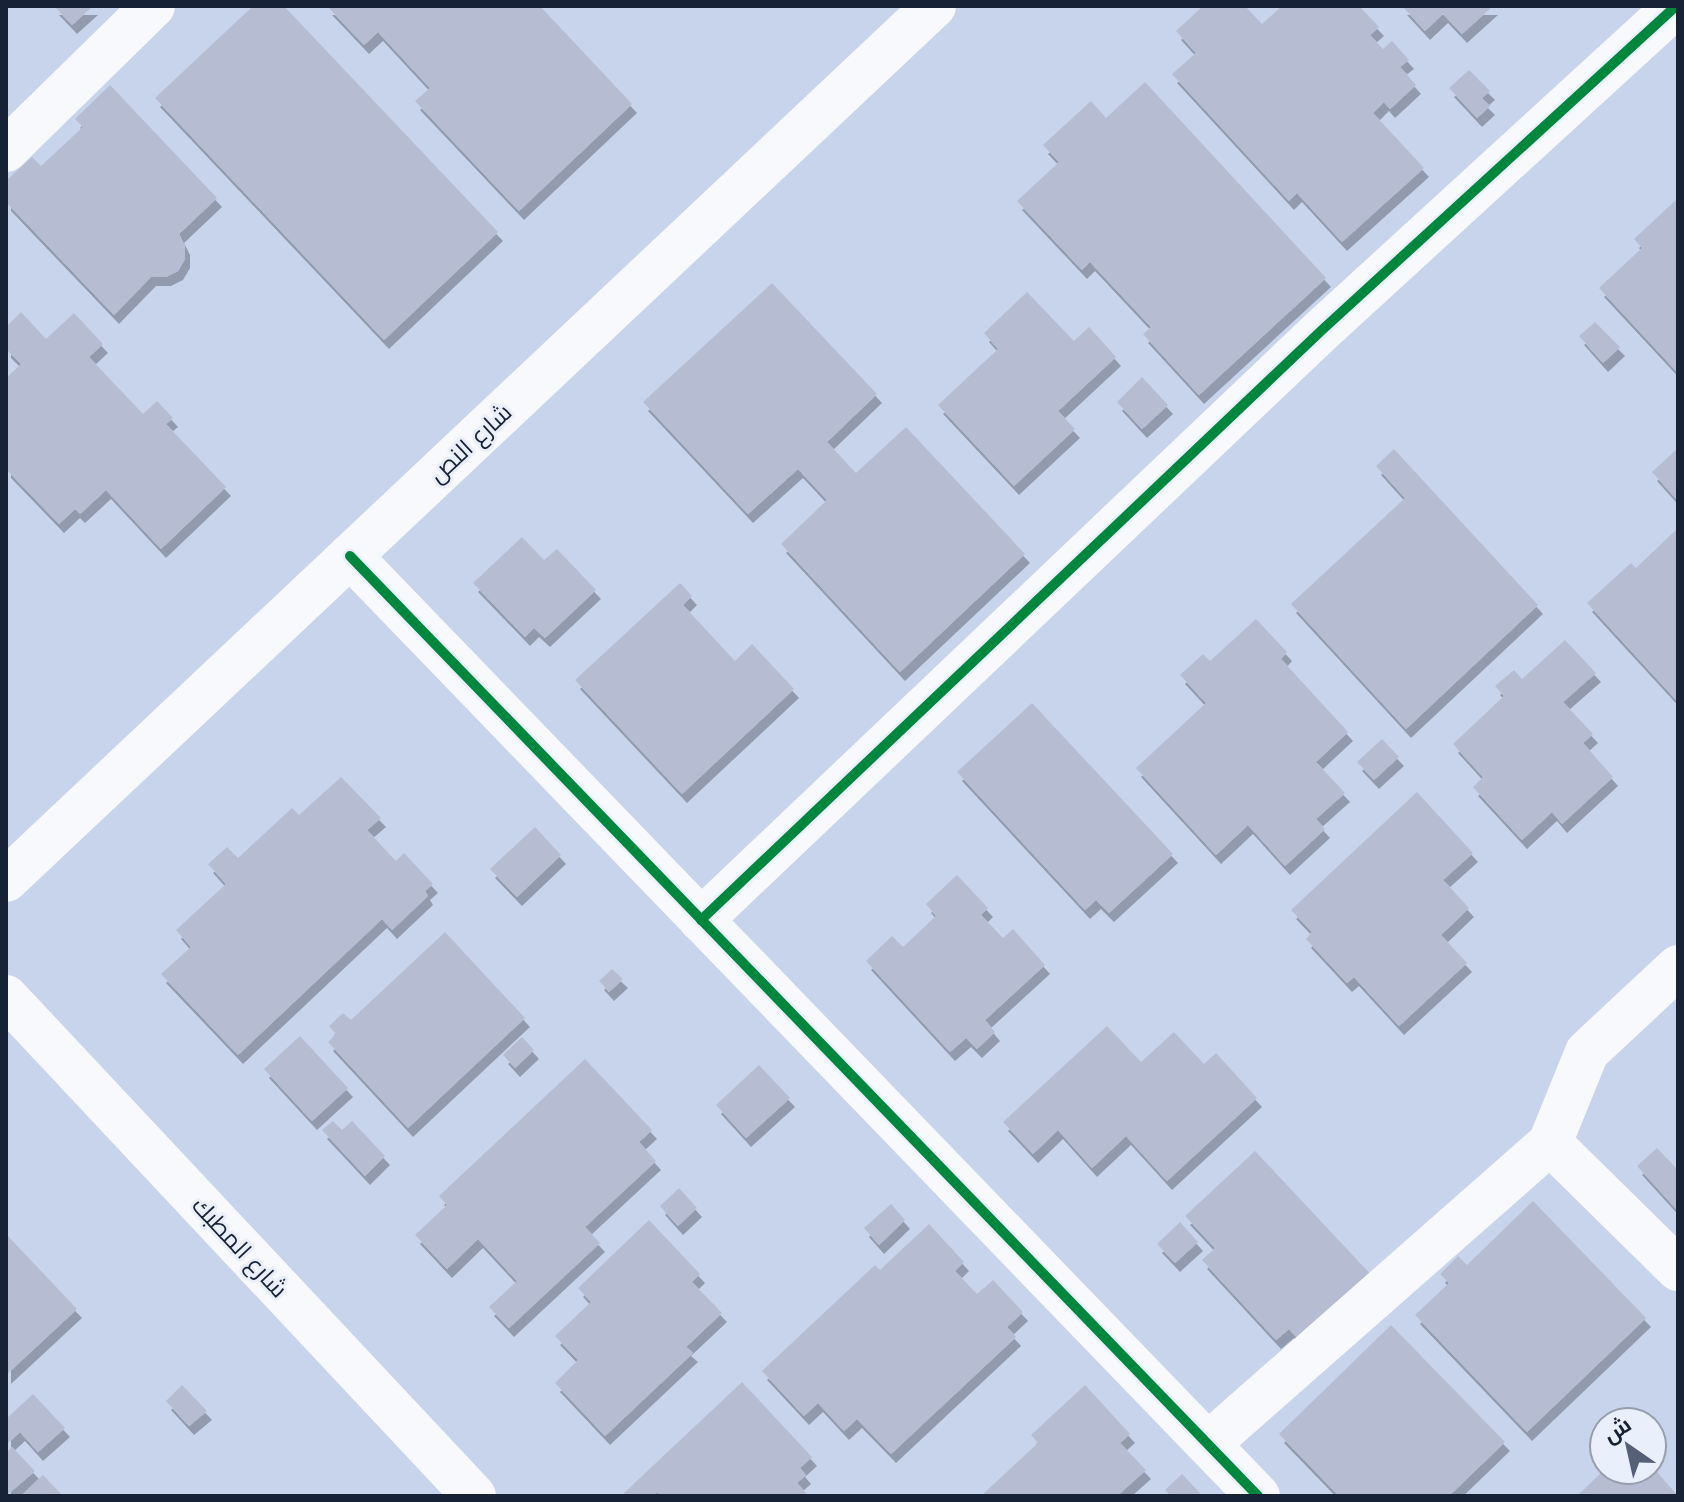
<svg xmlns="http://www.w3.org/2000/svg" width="1684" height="1502" font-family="Poppins,Cairo,sans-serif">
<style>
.building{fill:#b6bdd3;filter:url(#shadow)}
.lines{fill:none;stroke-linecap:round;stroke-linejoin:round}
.minor{stroke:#f7f9fc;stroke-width:44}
.cycleway-casing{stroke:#eaf0fb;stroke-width:15}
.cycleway{stroke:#00873e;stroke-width:10}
.labels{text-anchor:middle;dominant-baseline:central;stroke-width:6;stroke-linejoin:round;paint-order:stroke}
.street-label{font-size:24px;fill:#172236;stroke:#eaf0fb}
</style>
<defs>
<filter id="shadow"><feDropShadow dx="5" dy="9" stdDeviation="0" flood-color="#0004"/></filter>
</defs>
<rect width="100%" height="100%" fill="#c7d4ec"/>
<g class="building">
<path d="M 54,6 L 93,6 L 72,25 Z"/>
<path d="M 253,6 L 284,6 L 498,232 L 384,340 L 155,98 Z"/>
<path d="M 327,6 L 540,6 L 632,104 L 519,211 L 415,101 L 430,88 L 378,32 L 364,45 Z"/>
<path d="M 1203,6 L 1245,6 L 1262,24 L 1282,6 L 1359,6 L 1379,27 L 1370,35 L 1383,49 L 1392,41 L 1409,60 L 1400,67 L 1416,85 L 1390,109 L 1384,102 L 1373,113 L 1424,168 L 1342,242 L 1297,193 L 1289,201 L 1172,74 L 1196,53 L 1176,31 Z"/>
<path d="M 1402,6 L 1493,6 L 1462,34 L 1443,14 L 1425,31 Z"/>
<path d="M 1469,70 L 1490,91 L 1482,98 L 1490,106 L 1477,118 L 1449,88 Z"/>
<path d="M 1145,82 L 1326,278 L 1199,395 L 1143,334 L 1151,327 L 1090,262 L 1082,270 L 1017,201 L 1059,162 L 1043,145 L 1091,101 L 1106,118 Z"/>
<path d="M 110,85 L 217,198 L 179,234 L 185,246 L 185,259 L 178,271 L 166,277 L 151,277 L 114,315 L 6,202 L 6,181 L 32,157 L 41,166 L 83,127 L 75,119 Z"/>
<path d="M 1678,198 L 1678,373 L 1599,288 L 1642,248 L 1634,239 Z"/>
<path d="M 772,283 L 877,394 L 827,442 L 856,473 L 906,427 L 1025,554 L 900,672 L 781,544 L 827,500 L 798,469 L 748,514 L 643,402 Z"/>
<path d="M 1027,292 L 1074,341 L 1089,327 L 1116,357 L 1058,411 L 1075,429 L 1014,486 L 938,405 L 998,349 L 984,333 Z"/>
<path d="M 21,312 L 46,339 L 74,313 L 103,344 L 89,357 L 143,414 L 157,401 L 173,418 L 166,424 L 226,487 L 161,549 L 106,490 L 80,514 L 75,509 L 59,524 L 6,469 L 6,378 L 21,364 L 6,349 L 6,327 Z"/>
<path d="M 1595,322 L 1620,347 L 1603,363 L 1579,336 Z"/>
<path d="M 1142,377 L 1168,405 L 1142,429 L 1117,402 Z"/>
<path d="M 1678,448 L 1678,501 L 1652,472 Z"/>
<path d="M 1394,449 L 1538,605 L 1406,729 L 1291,604 L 1405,498 L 1376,466 Z"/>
<path d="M 1678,528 L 1678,702 L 1587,603 L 1631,563 L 1636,568 Z"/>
<path d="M 522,537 L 544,560 L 557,549 L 596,590 L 545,638 L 534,628 L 525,637 L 473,583 Z"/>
<path d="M 680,583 L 692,596 L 683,605 L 735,661 L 752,644 L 794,689 L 682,794 L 575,680 Z"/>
<path d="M 1256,619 L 1287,652 L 1281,659 L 1348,732 L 1316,762 L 1345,793 L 1316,819 L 1325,829 L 1285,866 L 1248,825 L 1216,855 L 1136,768 L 1206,703 L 1180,675 L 1203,654 L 1210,661 Z"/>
<path d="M 1565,640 L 1596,673 L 1563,702 L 1593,734 L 1583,743 L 1613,777 L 1562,824 L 1552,812 L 1522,840 L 1473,787 L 1483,777 L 1453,744 L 1504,696 L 1495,686 L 1514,670 L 1522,679 Z"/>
<path d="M 1032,703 L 1173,854 L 1109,913 L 1096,900 L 1085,910 L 957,772 Z"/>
<path d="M 1382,739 L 1399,757 L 1374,780 L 1357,762 Z"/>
<path d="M 341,777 L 381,818 L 367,830 L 396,861 L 404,853 L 433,884 L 425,891 L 428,896 L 392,930 L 382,919 L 238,1055 L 161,974 L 191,947 L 176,930 L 226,884 L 208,864 L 227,847 L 238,858 L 292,808 L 299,815 Z"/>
<path d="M 1417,792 L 1473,853 L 1443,880 L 1469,908 L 1441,935 L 1467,963 L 1399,1026 L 1354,977 L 1347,983 L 1306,939 L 1312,932 L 1291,910 Z"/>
<path d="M 535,827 L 561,855 L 517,897 L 490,869 Z"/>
<path d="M 957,875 L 988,908 L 981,915 L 1003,938 L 1013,929 L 1045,965 L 985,1020 L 995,1032 L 977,1049 L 966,1038 L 950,1052 L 866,961 L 892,936 L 903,947 L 936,916 L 926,904 Z"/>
<path d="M 445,932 L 525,1018 L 408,1128 L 328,1042 L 336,1034 L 329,1026 L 343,1013 L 351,1020 Z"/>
<path d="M 612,969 L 623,979 L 609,992 L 599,981 Z"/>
<path d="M 1107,1026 L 1141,1062 L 1174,1032 L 1204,1064 L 1216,1053 L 1257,1098 L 1167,1181 L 1126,1136 L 1092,1168 L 1058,1130 L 1033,1154 L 1003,1122 Z"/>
<path d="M 300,1036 L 348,1088 L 312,1121 L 264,1069 Z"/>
<path d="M 522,1037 L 534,1050 L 515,1068 L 503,1055 Z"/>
<path d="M 585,1059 L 652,1130 L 639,1142 L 656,1161 L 585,1227 L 600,1243 L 509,1328 L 489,1307 L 517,1281 L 478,1239 L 447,1269 L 415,1235 L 447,1205 L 439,1196 Z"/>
<path d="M 759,1065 L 790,1098 L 746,1138 L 716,1105 Z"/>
<path d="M 333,1121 L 342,1130 L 352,1121 L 385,1156 L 365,1176 L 322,1130 Z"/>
<path d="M 1657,1148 L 1678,1170 L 1678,1211 L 1637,1166 Z"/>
<path d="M 1255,1151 L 1375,1279 L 1304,1345 L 1289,1329 L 1276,1340 L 1202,1260 L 1215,1248 L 1185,1216 Z"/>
<path d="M 679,1188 L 697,1208 L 678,1226 L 660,1206 Z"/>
<path d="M 1533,1201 L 1646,1318 L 1527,1432 L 1415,1315 L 1449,1283 L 1440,1274 L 1458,1256 L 1467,1265 Z"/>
<path d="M 891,1204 L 905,1220 L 879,1245 L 864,1228 Z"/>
<path d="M 649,1220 L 700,1274 L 692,1282 L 722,1313 L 686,1347 L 693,1353 L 605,1436 L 555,1383 L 578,1360 L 555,1336 L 591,1302 L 578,1288 Z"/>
<path d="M 1180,1222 L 1198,1242 L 1175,1263 L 1157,1244 Z"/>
<path d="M 929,1224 L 964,1262 L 955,1271 L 977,1294 L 993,1280 L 1023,1312 L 1007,1327 L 1016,1337 L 891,1454 L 857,1419 L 844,1431 L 818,1403 L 804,1416 L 762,1371 L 875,1265 L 880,1270 Z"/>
<path d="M 6,1234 L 77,1309 L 6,1375 Z"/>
<path d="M 1391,1325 L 1505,1442 L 1449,1496 L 1339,1496 L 1279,1434 Z"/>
<path d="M 742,1382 L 812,1457 L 800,1468 L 806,1475 L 797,1483 L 806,1493 L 803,1496 L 661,1496 L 657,1492 L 654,1496 L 626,1496 L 624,1493 Z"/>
<path d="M 182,1385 L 207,1411 L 189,1426 L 166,1401 Z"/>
<path d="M 1085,1385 L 1130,1434 L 1120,1443 L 1146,1470 L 1117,1496 L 981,1496 L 1038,1443 L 1031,1435 Z"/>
<path d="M 33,1394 L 65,1428 L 38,1452 L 20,1432 L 6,1445 L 6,1419 Z"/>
<path d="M 12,1447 L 35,1471 L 6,1496 L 6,1453 Z"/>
<path d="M 1652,1466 L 1678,1496 L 1577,1496 L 1604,1470 L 1652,1470 Z"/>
<path d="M 1182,1474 L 1200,1493 L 1197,1496 L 1171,1496 L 1165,1490 Z"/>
<path d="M 43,1475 L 63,1496 L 21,1496 Z"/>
</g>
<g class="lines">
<g class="minor">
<path d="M 6,150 L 153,6"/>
<path d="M 350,556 L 1258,1496"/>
<path d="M 6,880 L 934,6"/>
<path d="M 701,920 L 1322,330 L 1676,6"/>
<path d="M 6,997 L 474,1496"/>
<path d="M 1550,1143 L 1678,1269"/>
<path d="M 1208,1444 L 1550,1143 L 1587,1052 L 1678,967"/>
</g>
<g class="cycleway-casing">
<g id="cycleway">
<path d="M 350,556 L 1258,1496"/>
<path d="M 701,920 L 1322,330 L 1676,6"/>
</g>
</g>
<use href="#cycleway" class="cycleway"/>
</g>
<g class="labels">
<g class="street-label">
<text transform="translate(470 443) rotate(-43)">شارع النص</text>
<text transform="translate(240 1247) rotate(47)">شارع المطبك</text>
</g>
</g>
<rect width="1684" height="1502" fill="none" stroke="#172236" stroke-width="16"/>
<g transform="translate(1628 1446) rotate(326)"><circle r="38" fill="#eaf0fb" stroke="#969eac" stroke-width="2"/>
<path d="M0-6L14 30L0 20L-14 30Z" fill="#556076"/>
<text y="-12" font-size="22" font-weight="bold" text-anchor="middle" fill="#172236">ش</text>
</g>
</svg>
